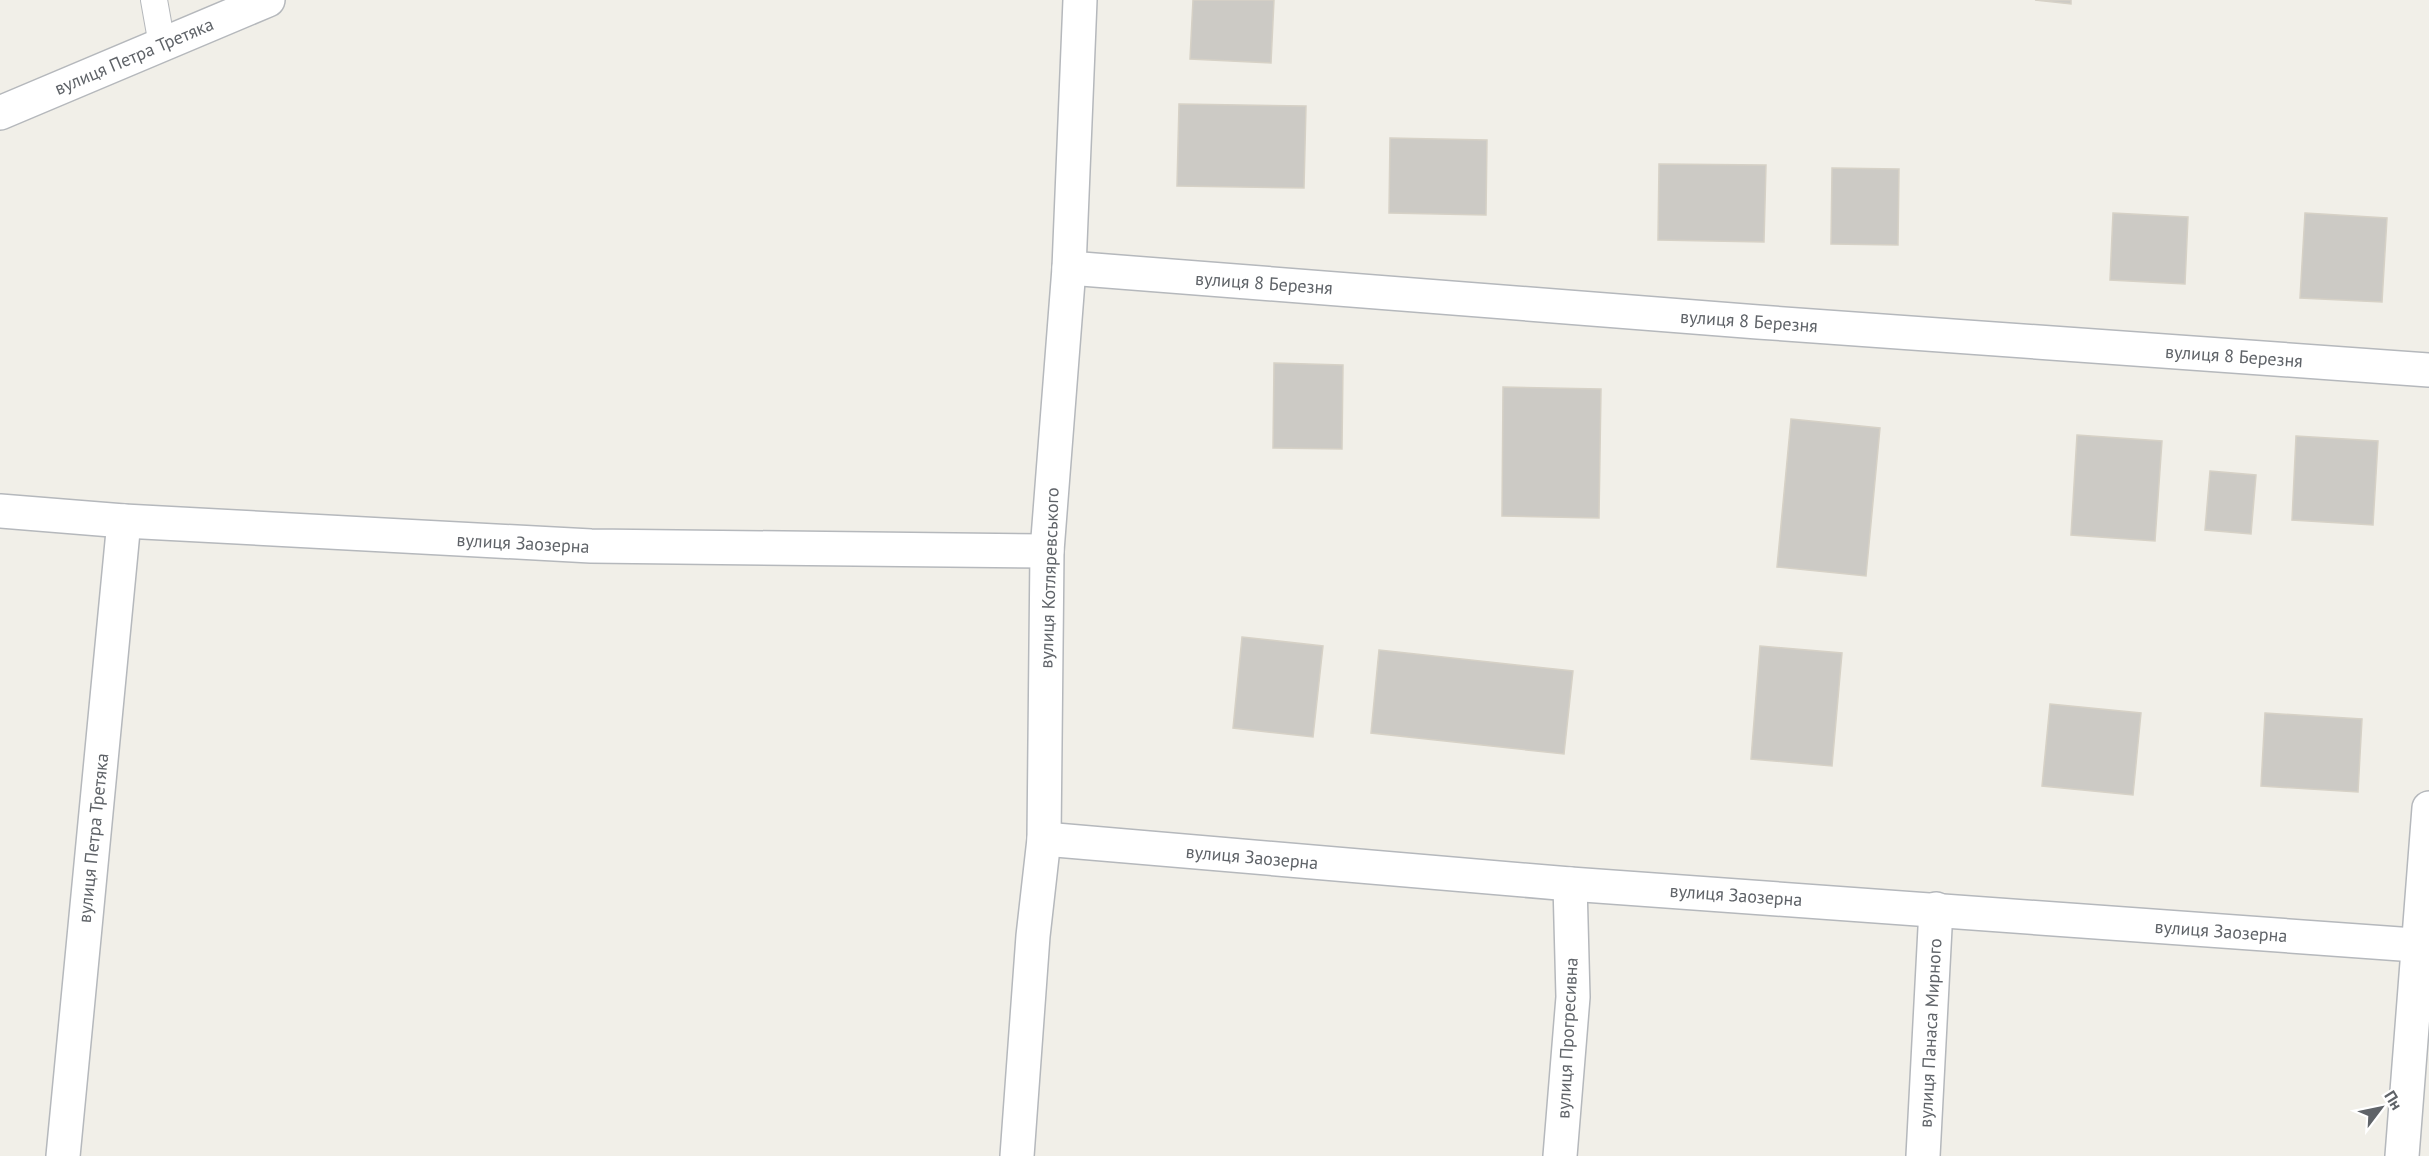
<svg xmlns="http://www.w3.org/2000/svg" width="2429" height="1156" font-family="'PT Sans',sans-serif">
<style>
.building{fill:#cccac5;stroke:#d6d1c6;stroke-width:1.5}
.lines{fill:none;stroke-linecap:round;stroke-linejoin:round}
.lane-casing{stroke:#b5b8bc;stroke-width:28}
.street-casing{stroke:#b5b8bc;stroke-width:36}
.lane{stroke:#fff;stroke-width:26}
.street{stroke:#fff;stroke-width:33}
.labels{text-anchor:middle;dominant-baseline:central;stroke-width:4.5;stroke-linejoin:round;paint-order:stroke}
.street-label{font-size:18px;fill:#5f6368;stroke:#fff}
</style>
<rect width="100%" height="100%" fill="#f1efe8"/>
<g class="building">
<path d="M 1193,0 L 1274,0 L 1271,63 L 1190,59 Z"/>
<path d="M 2035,0 L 2071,0 L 2071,4 Z"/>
<path d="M 1179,104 L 1306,106 L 1304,188 L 1177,186 Z"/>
<path d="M 1390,138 L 1487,140 L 1486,215 L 1389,213 Z"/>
<path d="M 1659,164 L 1766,165 L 1764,242 L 1658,240 Z"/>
<path d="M 1832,168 L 1899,169 L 1898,245 L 1831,244 Z"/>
<path d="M 2113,213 L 2188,217 L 2185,284 L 2110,280 Z"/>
<path d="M 2305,213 L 2387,218 L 2382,302 L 2300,298 Z"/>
<path d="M 1274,363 L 1343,365 L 1342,449 L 1273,448 Z"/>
<path d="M 1503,387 L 1601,389 L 1599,518 L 1502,516 Z"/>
<path d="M 1791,419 L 1880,428 L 1866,576 L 1777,567 Z"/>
<path d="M 2077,435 L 2162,441 L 2155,541 L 2071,535 Z"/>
<path d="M 2296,436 L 2378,441 L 2373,525 L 2292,520 Z"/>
<path d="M 2210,471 L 2256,475 L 2251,534 L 2205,530 Z"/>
<path d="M 1242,637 L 1323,646 L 1313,737 L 1233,728 Z"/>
<path d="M 1760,646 L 1842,653 L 1832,766 L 1751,759 Z"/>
<path d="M 1379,650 L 1573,671 L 1564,754 L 1371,733 Z"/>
<path d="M 2050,704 L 2141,713 L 2133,795 L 2042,786 Z"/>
<path d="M 2265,713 L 2362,719 L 2358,792 L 2261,786 Z"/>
</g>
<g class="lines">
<g class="lane-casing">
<path id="lane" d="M 154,0 L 162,45"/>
</g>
<g class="street-casing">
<g id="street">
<path d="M 0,113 L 268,0"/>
<path d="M 1069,268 L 1758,322 L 2429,370"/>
<path d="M 0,511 L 124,521 L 591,546 L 1047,551"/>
<path d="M 1044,839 L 1570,884 L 2429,946"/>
<path d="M 63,1156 L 124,521"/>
<path d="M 1017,1156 L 1033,936 L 1044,839 L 1047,551 L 1069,268 L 1080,0"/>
<path d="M 1560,1156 L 1573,997 L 1570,884"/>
<path d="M 1923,1156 L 1936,909"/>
<path d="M 2402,1156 L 2429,808"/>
</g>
</g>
<use href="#lane" class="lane"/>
<use href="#street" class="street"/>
</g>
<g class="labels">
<g class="street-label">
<text transform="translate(134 56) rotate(-23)">вулиця Петра Третяка</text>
<text transform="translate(1264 283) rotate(4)">вулиця 8 Березня</text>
<text transform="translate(1749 321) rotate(4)">вулиця 8 Березня</text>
<text transform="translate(2234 356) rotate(4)">вулиця 8 Березня</text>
<text transform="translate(523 543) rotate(3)">вулиця Заозерна</text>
<text transform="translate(1049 578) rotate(-88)">вулиця Котляревського</text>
<text transform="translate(93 838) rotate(-84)">вулиця Петра Третяка</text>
<text transform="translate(1252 857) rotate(5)">вулиця Заозерна</text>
<text transform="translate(1736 895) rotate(4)">вулиця Заозерна</text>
<text transform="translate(2221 931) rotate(4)">вулиця Заозерна</text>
<text transform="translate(1930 1033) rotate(-87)">вулиця Панаса Мирного</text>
<text transform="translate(1567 1038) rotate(-87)">вулиця Прогресивна</text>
</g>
</g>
<g transform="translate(2381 1108) rotate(58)" stroke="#ffffff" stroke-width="4.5" paint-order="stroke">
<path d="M0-4.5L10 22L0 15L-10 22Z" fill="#5f6368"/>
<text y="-9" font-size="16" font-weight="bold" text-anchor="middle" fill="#5f6368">Пн</text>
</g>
</svg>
